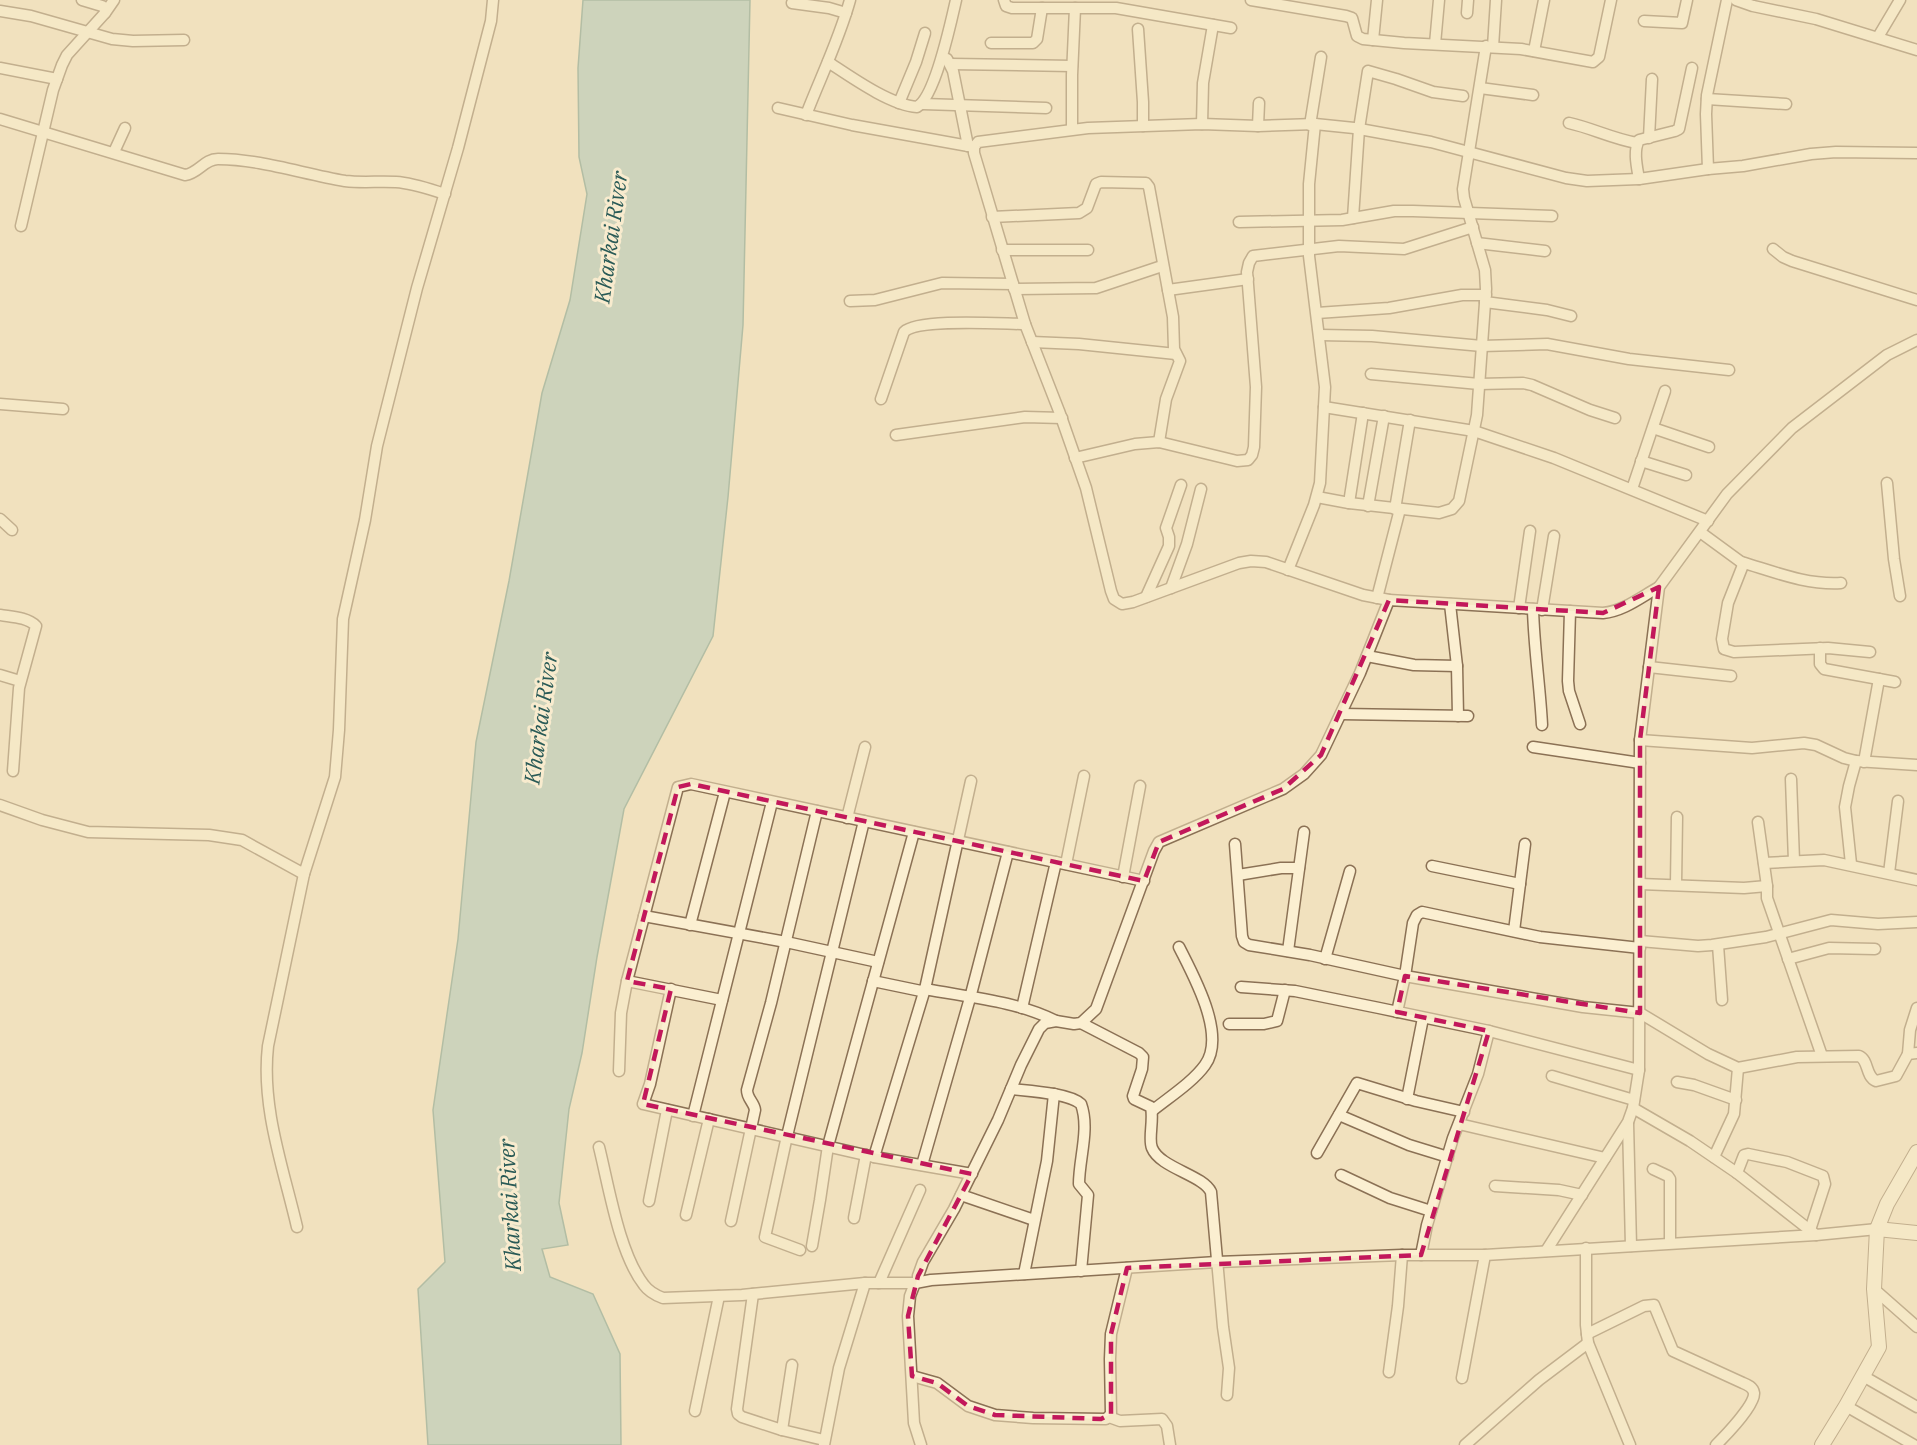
<svg xmlns="http://www.w3.org/2000/svg" width="1917" height="1445" font-family="'IBM Plex Serif',serif">
<style>
.water{fill:#a2c2b8;stroke:#689186;stroke-width:1.5}
.lines{fill:none;stroke-linecap:round;stroke-linejoin:round}
.minor-casing{stroke:#8b7155;stroke-width:13}
.tertiary-casing{stroke:#8b7155;stroke-width:16}
.minor{stroke:#fbefd1;stroke-width:10}
.tertiary{stroke:#fbefd1;stroke-width:14}
.marked{fill:none;stroke:#c2185b;stroke-width:4.5;stroke-dasharray:12 8;stroke-linejoin:round}
.labels{text-anchor:middle;dominant-baseline:central;stroke-width:6;stroke-linejoin:round;paint-order:stroke}
.water-label{font-size:22px;font-style:italic;fill:#295a56;stroke:#f8ebce}
</style>
<rect width="100%" height="100%" fill="#f1e1be"/>
<path class="water" d="M 583,0 L 750,0 L 743,325 L 728,497 L 713,636 L 624,809 L 597,957 L 582,1053 L 569,1109 L 559,1203 L 568,1245 L 542,1249 L 550,1277 L 593,1294 L 620,1354 L 621,1445 L 428,1445 L 418,1289 L 445,1262 L 433,1110 L 458,939 L 476,742 L 509,581 L 542,393 L 570,300 L 587,194 L 579,157 L 578,68 Z"/>
<g class="lines">
<g class="minor-casing">
<g id="minor">
<path d="M 1004,0 L 1006,6 L 1012,8 L 1116,8 L 1231,28"/>
<path d="M 1251,0 L 1346,16 L 1352,18 L 1357,36 L 1363,39 L 1404,43 L 1521,49 L 1593,62 L 1599,57 L 1611,0"/>
<path d="M 1736,0 L 1753,6 L 1816,19 L 1917,50"/>
<path d="M 792,3 L 829,8 L 846,13"/>
<path d="M 0,11 L 31,16 L 112,39 L 133,41 L 184,40"/>
<path d="M 105,13 L 114,0"/>
<path d="M 1467,13 L 1468,0"/>
<path d="M 1644,21 L 1682,23 L 1687,0"/>
<path d="M 1138,29 L 1143,102 L 1143,126"/>
<path d="M 1878,37 L 1900,0"/>
<path d="M 1373,40 L 1377,0"/>
<path d="M 991,43 L 1033,43 L 1037,39 L 1042,8"/>
<path d="M 1435,44 L 1439,0"/>
<path d="M 1493,47 L 1496,0"/>
<path d="M 1534,51 L 1544,0"/>
<path d="M 947,59 L 953,71 L 968,146"/>
<path d="M 828,62 C 851,77 890,105 917,107 C 935,97 951,22 956,0"/>
<path d="M 951,64 L 1072,66"/>
<path d="M 0,68 L 57,79"/>
<path d="M 1480,88 L 1533,95"/>
<path d="M 1707,99 L 1786,104"/>
<path d="M 899,103 L 916,62 L 925,33"/>
<path d="M 923,104 L 1046,108"/>
<path d="M 778,108 L 852,125 L 974,147"/>
<path d="M 806,115 C 821,76 839,40 850,0"/>
<path d="M 0,119 L 185,175 C 199,173 204,159 218,159 C 260,159 303,174 345,181 C 362,183 379,181 396,182 C 413,183 429,189 445,194"/>
<path d="M 1569,123 C 1592,128 1613,139 1637,143"/>
<path d="M 1202,124 L 1203,83 L 1213,25"/>
<path d="M 1310,125 L 1321,57"/>
<path d="M 1258,126 L 1259,103"/>
<path d="M 1072,129 L 1072,75 L 1075,8"/>
<path d="M 1649,138 L 1652,79"/>
<path d="M 114,152 L 125,128"/>
<path d="M 1708,169 L 1706,114 L 1707,95 L 1727,0"/>
<path d="M 1639,179 C 1637,167 1633,151 1639,140 L 1675,131 L 1679,129 L 1692,68"/>
<path d="M 992,217 L 1079,213 L 1087,208 L 1096,184 L 1101,182 L 1146,183 L 1149,187 L 1173,317 L 1174,349 L 1180,361 L 1166,399 L 1159,442"/>
<path d="M 1353,218 L 1359,129 L 1368,71 L 1396,79 L 1433,92 L 1463,96"/>
<path d="M 1239,222 L 1342,220 L 1394,211 L 1413,211 L 1552,216"/>
<path d="M 21,226 L 53,90 L 62,65 L 67,55 L 105,13 L 105,8 L 102,6 L 82,0"/>
<path d="M 1477,243 L 1545,251"/>
<path d="M 1773,249 L 1783,257 L 1792,261 L 1917,300"/>
<path d="M 1002,250 L 1088,250"/>
<path d="M 1014,289 L 1096,288 L 1162,266"/>
<path d="M 1168,290 L 1248,279"/>
<path d="M 850,301 L 875,300 L 942,283 L 1013,284"/>
<path d="M 1485,302 L 1547,310 L 1571,316"/>
<path d="M 1317,313 L 1389,308 L 1462,295 L 1486,295"/>
<path d="M 1320,335 L 1372,336 L 1482,346 L 1547,344 L 1629,359 L 1729,370"/>
<path d="M 1917,340 L 1887,355 L 1792,428 L 1727,494 L 1659,587 L 1640,740 L 1752,748 L 1804,743 L 1816,745 L 1844,758 L 1856,761 L 1917,765"/>
<path d="M 1032,342 L 1079,344 L 1176,354"/>
<path d="M 1371,374 L 1479,384 L 1523,383 L 1532,385 L 1590,410 L 1615,418"/>
<path d="M 881,399 L 904,332 C 918,318 1003,324 1025,324"/>
<path d="M 0,404 L 63,409"/>
<path d="M 1324,407 L 1474,431 L 1554,458 L 1708,521"/>
<path d="M 1653,428 L 1709,447"/>
<path d="M 896,435 L 1025,417 L 1062,418"/>
<path d="M 1075,458 L 1135,444 L 1159,442 L 1237,461 L 1248,460 L 1252,455 L 1254,447 L 1256,387 L 1247,272 L 1249,263 L 1253,256 L 1339,246 L 1404,249 L 1473,227"/>
<path d="M 1641,461 L 1686,475"/>
<path d="M 1887,483 L 1894,559 L 1900,596"/>
<path d="M 1632,489 L 1665,391"/>
<path d="M 1317,497 L 1349,503 L 1439,513 L 1452,509 L 1459,501 L 1477,415 L 1486,289 L 1485,270 L 1464,198 L 1463,189 L 1486,46"/>
<path d="M 1349,503 L 1363,413"/>
<path d="M 1368,506 L 1384,416"/>
<path d="M 1395,509 L 1410,420"/>
<path d="M 0,519 L 12,530"/>
<path d="M 1700,532 L 1741,562 L 1743,565 L 1728,603 L 1722,639 L 1724,649 L 1734,652 L 1828,648 L 1870,652"/>
<path d="M 1741,562 C 1775,572 1806,585 1841,583"/>
<path d="M 1288,570 L 1314,505 L 1320,483 L 1325,387 L 1309,256 L 1309,184 L 1315,124"/>
<path d="M 1171,588 L 1187,544 L 1201,489"/>
<path d="M 1146,597 L 1169,546 L 1169,537 L 1166,528 L 1181,485"/>
<path d="M 1377,598 L 1400,509"/>
<path d="M 1389,600 L 1363,595 L 1266,562 L 1251,561 L 1239,563 L 1133,602 L 1122,604 L 1114,599 L 1111,591 L 1086,488 L 1059,411 L 1025,324 L 974,153 L 974,147 L 978,142 L 1088,128 L 1202,124 L 1258,126 L 1315,124 L 1354,128 L 1431,142 L 1566,178 L 1587,181 L 1639,179 L 1708,169 L 1743,166 L 1811,154 L 1836,152 L 1917,153"/>
<path d="M 1450,604 L 1457,666 L 1458,716"/>
<path d="M 1519,608 L 1530,531"/>
<path d="M 1533,609 C 1534,648 1540,686 1542,725"/>
<path d="M 1542,610 L 1554,536"/>
<path d="M 1570,611 L 1568,681 L 1569,691 L 1580,724"/>
<path d="M 0,615 C 12,617 27,617 36,626 L 19,688 L 13,771"/>
<path d="M 1820,648 L 1820,664 L 1824,669 L 1895,682"/>
<path d="M 1367,656 L 1414,665 L 1457,666"/>
<path d="M 1649,667 L 1731,676"/>
<path d="M 0,675 L 20,681"/>
<path d="M 1341,714 L 1468,716"/>
<path d="M 1533,747 L 1640,763"/>
<path d="M 1864,762 L 1879,679"/>
<path d="M 1791,779 L 1794,861"/>
<path d="M 0,805 L 42,820 L 88,832 L 209,835 L 242,840 L 304,874"/>
<path d="M 847,818 L 865,747"/>
<path d="M 1758,822 L 1767,886 L 1767,898 L 1822,1056"/>
<path d="M 1235,844 L 1242,936 L 1244,942 L 1249,945 L 1310,955 L 1405,976 L 1583,1007 L 1640,1013 L 1708,1054 L 1738,1068 L 1797,1057 L 1859,1056 C 1869,1060 1865,1076 1876,1081 L 1896,1076 L 1908,1054 L 1917,1053"/>
<path d="M 1764,863 L 1824,860 L 1917,880"/>
<path d="M 1066,864 L 1084,776"/>
<path d="M 1851,864 L 1845,807 L 1849,786 L 1856,761"/>
<path d="M 1432,866 L 1520,884"/>
<path d="M 1889,873 L 1898,801"/>
<path d="M 1238,875 L 1281,868 L 1299,868"/>
<path d="M 1123,877 L 1140,786"/>
<path d="M 1640,884 L 1744,888 L 1767,886"/>
<path d="M 1676,884 L 1677,817"/>
<path d="M 644,916 L 786,942 L 878,962"/>
<path d="M 690,925 L 725,792"/>
<path d="M 1514,931 L 1525,844"/>
<path d="M 1640,941 L 1698,946 L 1712,945 L 1766,937 L 1831,920 L 1878,924 L 1917,922"/>
<path d="M 1718,945 L 1722,1000"/>
<path d="M 1288,951 L 1304,832"/>
<path d="M 1325,959 L 1350,871"/>
<path d="M 1788,959 L 1829,948 L 1875,949"/>
<path d="M 627,981 L 722,1000"/>
<path d="M 873,981 L 921,991 L 925,989 C 967,997 1017,1001 1056,1021"/>
<path d="M 1241,987 L 1295,991 L 1379,1008 L 1489,1031 L 1639,1070"/>
<path d="M 671,989 L 650,1084 L 643,1104 L 874,1157 L 972,1174"/>
<path d="M 1022,1008 L 1056,862"/>
<path d="M 1397,1012 L 1405,976 L 1413,923 L 1417,915 L 1422,912 L 1540,937 L 1640,948"/>
<path d="M 1081,1023 L 1139,1053 L 1143,1057 L 1142,1069 L 1133,1096 L 1134,1099 L 1151,1107 C 1154,1121 1148,1139 1152,1148 C 1160,1168 1203,1175 1211,1192 L 1223,1327 L 1229,1368 L 1227,1395"/>
<path d="M 1229,1024 L 1264,1024 L 1277,1021 L 1285,990"/>
<path d="M 1908,1054 L 1910,1030 L 1917,1008"/>
<path d="M 619,1071 L 621,1013 L 627,981 L 678,787 L 691,784 L 1144,881"/>
<path d="M 1552,1076 L 1634,1100"/>
<path d="M 1677,1082 L 1694,1085 L 1736,1100"/>
<path d="M 1011,1089 C 1028,1091 1069,1093 1081,1104 C 1090,1129 1079,1158 1079,1184 L 1088,1195 L 1081,1271"/>
<path d="M 1407,1099 L 1423,1018"/>
<path d="M 1633,1108 L 1690,1141 L 1737,1173 L 1816,1235"/>
<path d="M 1152,1111 C 1168,1098 1193,1082 1205,1065 C 1227,1035 1193,975 1179,947"/>
<path d="M 1339,1115 L 1409,1145 L 1448,1157"/>
<path d="M 693,1116 L 772,802"/>
<path d="M 1628,1123 L 1631,1246"/>
<path d="M 1459,1124 L 1605,1158"/>
<path d="M 599,1147 C 609,1187 619,1253 644,1285 C 649,1292 655,1295 663,1298 L 742,1295 L 865,1283 L 915,1283 L 931,1280 L 1217,1262 L 1402,1255 L 1485,1255 L 1816,1235 L 1877,1229"/>
<path d="M 1317,1153 L 1357,1083 L 1416,1101 L 1464,1112"/>
<path d="M 874,1157 L 925,989 L 971,781"/>
<path d="M 1714,1157 L 1734,1114 L 1738,1068"/>
<path d="M 922,1165 L 970,998 L 1008,852"/>
<path d="M 1653,1169 L 1668,1176 L 1670,1179 L 1670,1243"/>
<path d="M 1737,1173 L 1744,1155 L 1748,1154 L 1787,1162 L 1823,1176 L 1825,1184 L 1810,1230"/>
<path d="M 1341,1175 L 1390,1198 L 1431,1211"/>
<path d="M 1495,1186 L 1559,1190 L 1582,1195"/>
<path d="M 961,1195 L 1034,1220"/>
<path d="M 649,1201 L 667,1110"/>
<path d="M 686,1215 L 709,1119"/>
<path d="M 854,1218 L 866,1155"/>
<path d="M 731,1221 L 755,1110 C 754,1102 747,1099 747,1090 L 771,1003 L 817,811"/>
<path d="M 297,1227 C 283,1167 261,1107 268,1046 L 304,874 L 335,777 L 339,730 L 343,619 L 365,520 L 377,446 L 417,288 L 458,148 L 491,21 L 493,0"/>
<path d="M 812,1246 L 820,1200 L 828,1146 L 914,832"/>
<path d="M 1586,1248 L 1586,1325 L 1588,1343 L 1630,1445"/>
<path d="M 800,1250 L 765,1237 L 787,1136 L 864,821"/>
<path d="M 1546,1251 L 1628,1122 L 1633,1108 L 1639,1070 L 1640,740"/>
<path d="M 1421,1255 L 1427,1225 L 1453,1138 L 1478,1074 L 1489,1031"/>
<path d="M 1024,1274 L 1047,1161 L 1054,1094"/>
<path d="M 918,1281 L 918,1276 L 923,1262 L 954,1209 L 998,1120 L 1021,1065 L 1039,1029 L 1045,1023 L 1056,1021 L 1074,1024 L 1081,1023 L 1096,1009 L 1154,851 L 1159,842 L 1283,789 L 1304,774 L 1321,755 L 1360,673 L 1389,600 L 1603,613 C 1624,611 1641,597 1659,587"/>
<path d="M 879,1283 L 920,1190"/>
<path d="M 915,1283 L 910,1296 L 908,1316 L 914,1423 L 921,1445"/>
<path d="M 1874,1289 L 1917,1327"/>
<path d="M 753,1294 L 737,1409 L 738,1414 L 742,1417 L 782,1430 L 824,1440"/>
<path d="M 1587,1334 L 1644,1306 L 1654,1305 L 1673,1351 L 1743,1383 C 1748,1385 1753,1387 1754,1393 C 1755,1405 1725,1436 1716,1445"/>
<path d="M 1389,1372 L 1398,1306 L 1402,1255"/>
<path d="M 912,1376 L 937,1383 L 968,1406 L 995,1415 L 1033,1418 L 1106,1419 L 1111,1414 L 1110,1359 L 1111,1334 L 1127,1268"/>
<path d="M 1863,1376 L 1917,1407"/>
<path d="M 1462,1378 L 1485,1255"/>
<path d="M 1846,1406 L 1914,1445"/>
<path d="M 695,1411 L 719,1296"/>
<path d="M 1109,1417 L 1120,1421 L 1162,1419 L 1167,1426 L 1170,1445"/>
<path d="M 782,1430 L 792,1365"/>
<path d="M 824,1445 L 839,1368 L 865,1283"/>
<path d="M 1465,1445 L 1539,1380 L 1588,1343"/>
</g>
</g>
<g class="tertiary-casing">
<g id="tertiary">
<path d="M 1877,1229 L 1917,1233"/>
<path d="M 1822,1445 L 1846,1406 L 1879,1347 L 1874,1289 L 1877,1229 L 1887,1204 L 1917,1152"/>
</g>
</g>
<use href="#minor" class="minor"/>
<use href="#tertiary" class="tertiary"/>
</g>
<path d="M0 0H1917V1445H0ZM 1659,587 L 1640,740 L 1640,1013 L 1405,976 L 1397,1012 L 1489,1031 L 1421,1255 L 1127,1268 L 1111,1334 L 1111,1414 L 1101,1419 L 995,1415 L 968,1406 L 937,1383 L 912,1376 L 908,1316 L 918,1276 L 972,1174 L 643,1104 L 671,989 L 627,981 L 678,787 L 691,784 L 1144,881 L 1159,842 L 1283,789 L 1321,755 L 1389,600 L 1603,613 Z" fill="#f1e1be" fill-opacity=".55" fill-rule="evenodd"/>
<path class="marked" d="M 1659,587 L 1640,740 L 1640,1013 L 1405,976 L 1397,1012 L 1489,1031 L 1421,1255 L 1127,1268 L 1111,1334 L 1111,1414 L 1101,1419 L 995,1415 L 968,1406 L 937,1383 L 912,1376 L 908,1316 L 918,1276 L 972,1174 L 643,1104 L 671,989 L 627,981 L 678,787 L 691,784 L 1144,881 L 1159,842 L 1283,789 L 1321,755 L 1389,600 L 1603,613 Z"/>
<g class="labels">
<g class="water-label">
<text transform="translate(610 237) rotate(-82)">Kharkai River</text>
<text transform="translate(540 718) rotate(-82)">Kharkai River</text>
<text transform="translate(509 1205) rotate(-93)">Kharkai River</text>
</g>
</g>
</svg>
